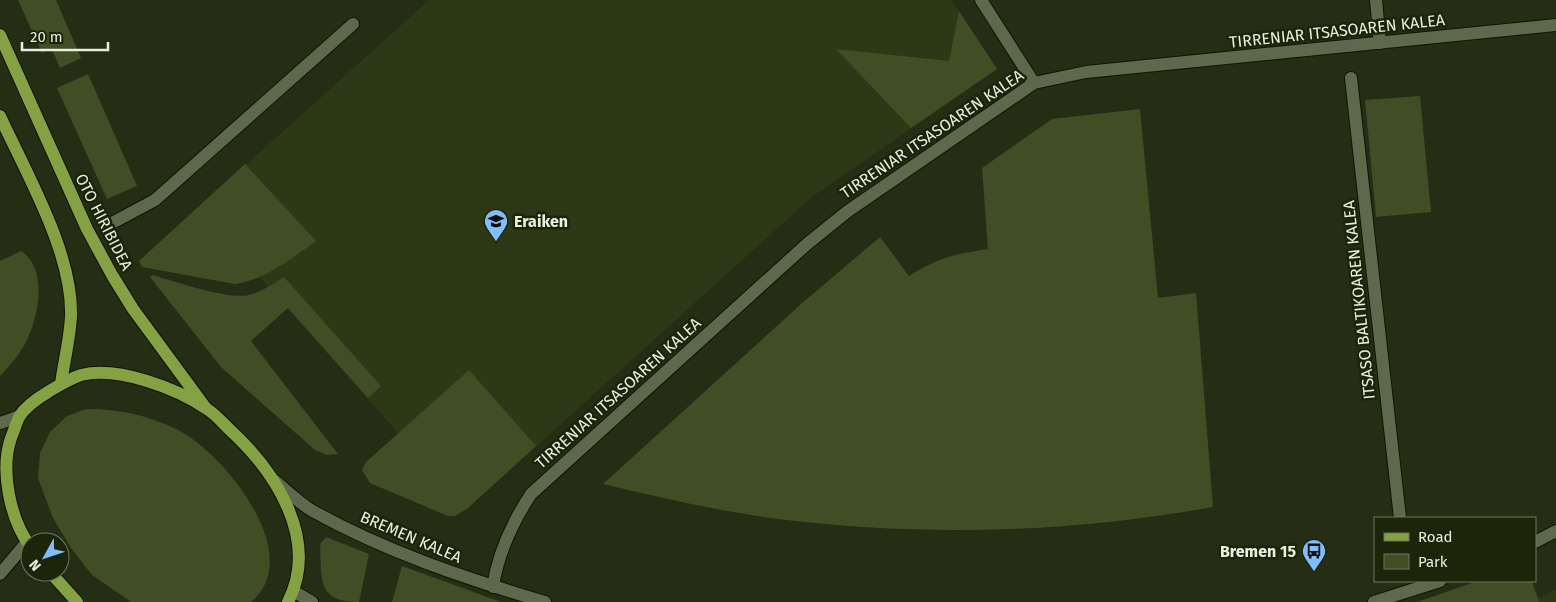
<svg xmlns="http://www.w3.org/2000/svg" width="1556" height="602" font-family="'Fira Sans',sans-serif">
<style>
.built{fill:#2d3817}
.green{fill:#404d25}
.lines{fill:none;stroke-linecap:round;stroke-linejoin:round}
.pedestrian-casing{stroke:#0e1600;stroke-width:14}
.minor-casing{stroke:#0e1600;stroke-width:14}
.tertiary-casing{stroke:#0e1600;stroke-width:14}
.secondary-casing{stroke:#0e1600;stroke-width:14}
.primary-casing{stroke:#0e1600;stroke-width:14}
.pedestrian{stroke:#5d684c;stroke-width:12}
.minor{stroke:#5d684c;stroke-width:12}
.tertiary{stroke:#5d684c;stroke-width:12}
.secondary{stroke:#5d684c;stroke-width:12}
.primary{stroke:#84a144;stroke-width:12}
.labels{text-anchor:middle;dominant-baseline:central;stroke-width:5;stroke-linejoin:round;paint-order:stroke}
.street-label{font-size:16px;fill:#e9efdf;stroke:#1c240a}
.poi-label{font-size:16px;font-weight:bold;fill:#e9efdf;stroke:#1c240a;text-anchor:start}
</style>
<rect width="100%" height="100%" fill="#252e14"/>
<g class="built">
<path d="M 429,0 L 951,0 L 997,69 L 812,197 L 468,508 L 398,433 L 198,208 Z"/>
<path d="M 1556,590 L 1556,602 L 1530,602 Z"/>
</g>
<g class="green">
<path d="M 18,0 L 56,0 L 81,58 L 60,68 L 52,49 L 42,53 Z"/>
<path d="M 959,11 L 997,69 L 911,128 L 836,49 L 949,61 Z"/>
<path d="M 88,74 L 137,186 L 107,199 L 57,88 Z"/>
<path d="M 1420,96 L 1431,212 L 1376,217 L 1365,100 Z"/>
<path d="M 1140,109 L 1158,298 L 1196,293 L 1213,507 C 1070,533 923,537 778,519 C 719,511 661,498 603,484 L 801,304 L 880,237 L 909,276 C 937,258 955,254 988,249 L 982,168 L 1052,119 Z"/>
<path d="M 245,164 L 316,241 C 292,258 265,280 235,284 L 142,267 L 139,261 Z"/>
<path d="M 21,251 C 48,268 39,317 26,342 C 20,354 10,365 0,376 L 0,261 Z"/>
<path d="M 152,275 C 175,281 227,300 249,295 C 261,292 273,284 284,277 L 381,386 L 368,398 L 288,308 L 251,341 L 338,454 L 327,455 L 315,450 L 221,367 L 150,277 Z"/>
<path d="M 469,370 L 536,446 L 468,508 L 455,516 L 448,516 L 370,483 L 362,470 L 366,462 Z"/>
<path d="M 86,409 C 120,409 148,415 178,430 C 224,453 307,556 251,602 L 131,602 L 92,575 L 71,548 L 53,518 L 38,478 L 40,453 L 50,432 L 67,416 Z"/>
<path d="M 326,537 L 369,554 L 359,602 C 316,602 322,578 320,544 Z"/>
<path d="M 402,566 L 501,602 L 392,602 Z"/>
<path d="M 1478,581 L 1532,581 L 1539,602 L 1417,602 Z"/>
</g>
<g class="lines">
<g class="pedestrian-casing">
<g id="pedestrian">
<path d="M 1351,78 L 1400,518"/>
<path d="M 112,223 L 155,200 L 353,24"/>
</g>
</g>
<g class="minor-casing">
<g id="minor">
<path d="M 981,0 L 1034,83"/>
<path d="M 1376,0 L 1380,43"/>
<path d="M 493,587 C 498,552 512,523 531,494 L 807,244 L 848,211 L 1034,83 L 1086,72 L 1556,25"/>
</g>
</g>
<g class="tertiary-casing">
<path id="tertiary" d="M 0,574 L 27,542"/>
</g>
<g class="secondary-casing">
<g id="secondary">
<path d="M 0,423 L 20,416"/>
<path d="M 275,481 C 286,490 298,502 311,510 C 384,551 464,578 545,602"/>
<path d="M 1535,542 L 1556,531"/>
<path d="M 293,591 L 312,602"/>
<path d="M 1374,602 L 1440,581"/>
</g>
</g>
<g class="primary-casing">
<g id="primary">
<path d="M 0,35 L 87,229 L 112,275 L 133,309 L 205,407"/>
<path d="M 0,116 C 26,173 73,253 71,316 C 70,338 64,361 61,384"/>
<path d="M 30,546 C 10,519 0,470 11,438 C 14,431 16,424 19,417 C 25,407 38,398 48,392 C 58,386 69,379 81,375 C 118,366 176,388 207,409 C 215,414 222,422 229,429 C 275,471 320,539 288,602"/>
<path d="M 50,572 L 77,602"/>
</g>
</g>
<use href="#pedestrian" class="pedestrian"/>
<use href="#minor" class="minor"/>
<use href="#tertiary" class="tertiary"/>
<use href="#secondary" class="secondary"/>
<use href="#primary" class="primary"/>
</g>
<defs>
<g id="university-pin" transform="scale(1.25)"><path d="M0 17L-7.5 6A9.5 9.5 0 1 1 7.5 6Z" fill="#83bcfb" stroke="#1c240a"/><path d="M0-5L7-2L0 1L-7-2ZM-4 1L0 2.5L4 1V4Q0 6-4 4Z" fill="#111"/></g>
<g id="bus-pin" transform="scale(1.25)"><path d="M0 17L-7.5 6A9.5 9.5 0 1 1 7.5 6Z" fill="#83bcfb" stroke="#1c240a"/><path d="M-5-6H5V4H4V6H2V4H-2V6H-4V4H-5ZM-3.5-4V0h7V-4ZM-3.5 1.2v1.5H-2V1.2ZM2 1.2v1.5H3.5V1.2Z" fill="#111"/></g>
</defs>
<g fill-rule="evenodd">
<use href="#university-pin" x="496" y="221"/>
<use href="#bus-pin" x="1314" y="551"/>
</g>
<g class="labels">
<g class="street-label">
<text transform="translate(1337 31) rotate(-6)">TIRRENIAR ITSASOAREN KALEA</text>
<text transform="translate(932 134) rotate(-34)">TIRRENIAR ITSASOAREN KALEA</text>
<text transform="translate(104 222) rotate(63)">OTO HIRIBIDEA</text>
<text transform="translate(1359 300) rotate(-96)">ITSASO BALTIKOAREN KALEA</text>
<text transform="translate(618 393) rotate(-42)">TIRRENIAR ITSASOAREN KALEA</text>
<text transform="translate(411 537) rotate(23)">BREMEN KALEA</text>
</g>
<g class="poi-label">
<text x="514" y="221">Eraiken</text>
<text x="1296" y="551" text-anchor="end">Bremen 15</text>
</g>
</g>
<rect x="1374" y="517" width="162" height="65" fill="#1c240a" stroke="#6e755f"/>
<rect x="1384" y="533" width="25" height="8" fill="#84a144" stroke="#6e755f"/>
<text x="1418" y="542" font-size="15" fill="#e9efdf">Road</text>
<rect x="1384" y="554" width="25" height="15" fill="#404d25" stroke="#6e755f"/>
<text x="1418" y="567" font-size="15" fill="#e9efdf">Park</text>
<g transform="translate(45 557) rotate(230)"><circle r="24" fill="#1c240a" stroke="#6e755f"/>
<path d="M0-4L9 19L0 12L-9 19Z" fill="#83bcfb"/>
<text y="-8" font-size="14" font-weight="bold" text-anchor="middle" fill="#e9efdf">N</text>
</g>
<path d="M22 42v8h86v-8" fill="none" stroke="#e9efdf" stroke-width="2.5"/>
<text x="30" y="42" font-size="15" fill="#e9efdf" stroke="#1c240a" stroke-width="4" paint-order="stroke">20 m</text>
</svg>
